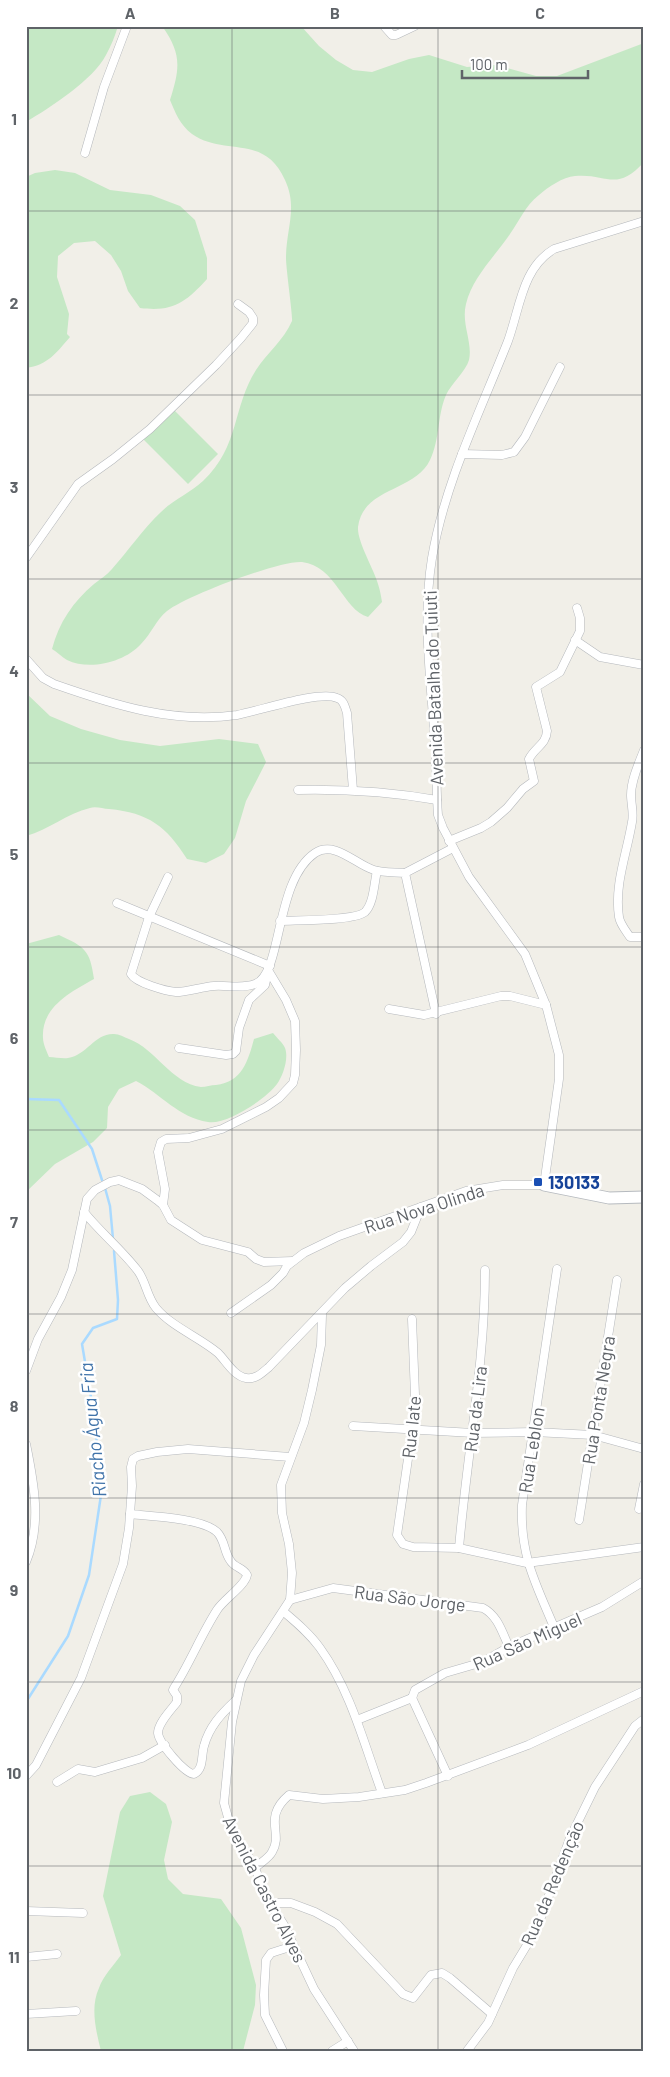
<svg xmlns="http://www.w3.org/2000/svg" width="670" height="2077" font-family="Barlow,sans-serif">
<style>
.green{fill:#c5e8c5}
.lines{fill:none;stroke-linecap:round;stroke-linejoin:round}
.stream{stroke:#aadaff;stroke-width:2.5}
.street-casing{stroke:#b5b8bc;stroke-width:9}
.secondary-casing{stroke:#b6babf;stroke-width:13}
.street{stroke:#fff;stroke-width:8}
.secondary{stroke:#fff;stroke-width:11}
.grid{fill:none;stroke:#5f6368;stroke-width:1;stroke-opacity:0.55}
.transit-dot{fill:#1a4fb4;stroke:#fff;stroke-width:2}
.labels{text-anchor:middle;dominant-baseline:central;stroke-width:5;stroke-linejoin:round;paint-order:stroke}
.street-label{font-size:18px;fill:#5f6368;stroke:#fff}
.transit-label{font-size:18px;font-weight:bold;fill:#164399;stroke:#fff;text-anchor:start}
.water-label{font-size:19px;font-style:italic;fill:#4174aa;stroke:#fff}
.neatline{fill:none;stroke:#5f6368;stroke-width:2}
.grid-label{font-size:16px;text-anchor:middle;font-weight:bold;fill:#5f6368}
</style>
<rect width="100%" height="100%" fill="#f1efe8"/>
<g class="green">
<path d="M 26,26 L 118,26 C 115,36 111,46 106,55 C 93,80 51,107 26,122 Z"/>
<path d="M 162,26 L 301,26 L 319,46 L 336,60 L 353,70 L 372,72 L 409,59 L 429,55 L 467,67 L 496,65 L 536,76 L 557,76 L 644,43 L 644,162 C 616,193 607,173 575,176 C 563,177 548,187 539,195 C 525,206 520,220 510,234 C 495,256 472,278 466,304 C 461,324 473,342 469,360 C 466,371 451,384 446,395 C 437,416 440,440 430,460 C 415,492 363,487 358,527 C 357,542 374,569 378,584 C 380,590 381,596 382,602 L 368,617 C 343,610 336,566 302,562 C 280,560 186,596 167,611 C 156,620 151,634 141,644 C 125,662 90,671 67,660 C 62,657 57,652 52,649 C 59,622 73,602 94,584 C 100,579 107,575 112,569 C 128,551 143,529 161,512 C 173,500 190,493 203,481 C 240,446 232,408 256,370 C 267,353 284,340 292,321 C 293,317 286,269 286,258 C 286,229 298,208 285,180 C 264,133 225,157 192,134 C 180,125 175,112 170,100 C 180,68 182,54 162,26 Z"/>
<path d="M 55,170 L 75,173 L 110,190 L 151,195 L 180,206 L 195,220 L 207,258 L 207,279 C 185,303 173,312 140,308 L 128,291 L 121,271 L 111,255 L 95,241 L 74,243 L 58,256 L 57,277 L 69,314 L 67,334 L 70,337 C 56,353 48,365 26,368 L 26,177 L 35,173 Z"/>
<path d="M 173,409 L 218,454 L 188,484 L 143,439 Z"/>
<path d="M 26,693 L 50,716 L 81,729 L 120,740 L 160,746 L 219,739 L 258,744 L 266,762 L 246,801 L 235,838 L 224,854 L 206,863 L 187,859 C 166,826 149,813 109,809 C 103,809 96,806 90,808 C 67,813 49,830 26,836 Z"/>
<path d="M 59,935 C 85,947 90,950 94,979 C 71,992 41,1007 43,1038 C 43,1044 47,1052 49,1057 C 55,1057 63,1059 68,1058 C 87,1055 95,1033 114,1034 C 119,1034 124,1037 129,1039 C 156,1049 171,1083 201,1087 C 206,1087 211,1085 216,1085 C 242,1082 248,1061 254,1039 L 273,1033 C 276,1037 283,1043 285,1048 C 289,1058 283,1076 277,1084 C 266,1099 227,1125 208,1122 C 179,1118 161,1094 136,1081 L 119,1089 L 108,1107 L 107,1128 L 93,1142 L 55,1164 L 26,1192 L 26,944 Z"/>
<path d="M 150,1792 L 166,1804 L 172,1822 L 164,1860 L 168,1879 L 183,1894 L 221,1899 L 241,1928 L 256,1985 L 255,2005 L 243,2051 L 101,2051 C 96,2031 90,2007 99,1988 C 103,1976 114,1965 121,1955 L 103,1896 L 120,1812 L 130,1796 Z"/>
</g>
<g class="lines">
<g class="stream">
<path d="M 26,1099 L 59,1100 L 92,1149 L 102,1180"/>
<path d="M 105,1188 L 110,1206 L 113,1239"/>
<path d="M 26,1702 L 68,1636 L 89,1575 L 101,1495 L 95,1421 L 82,1344 L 93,1328 L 117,1319 L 118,1300 L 114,1251"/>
</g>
<g class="street-casing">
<g id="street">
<path d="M 384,26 L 392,35 L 396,35 L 415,26"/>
<path d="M 85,153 L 104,87 L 127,26"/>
<path d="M 462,454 L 502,455 L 514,452 L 525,437 L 560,367"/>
<path d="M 26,558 L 78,484 L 113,459 L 150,429 L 216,365 L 241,338 L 253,323 L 253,318 L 249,312 L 238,304"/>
<path d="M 575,640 L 600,657 L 644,665"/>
<path d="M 26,659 L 43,678 L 54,684 C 114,705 173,724 237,715 C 259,711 320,690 337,698 C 344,700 345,707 347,713 L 353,790"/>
<path d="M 644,750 C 639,763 631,780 631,795 C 631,804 634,813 632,822 C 627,853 614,885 619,917 C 620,924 626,931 630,937 L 644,937"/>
<path d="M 298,790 C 345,789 391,792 437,800"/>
<path d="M 449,841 L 481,828 L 491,822 L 507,808 L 523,789 L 534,781 L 529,759 C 535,747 546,745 547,731 L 536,687 L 560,672 L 580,631 L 580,618 L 577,608"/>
<path d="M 405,873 L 453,848"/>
<path d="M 168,877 L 149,917 L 131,974 C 136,983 166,991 176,992 C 188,992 201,987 214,986 C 227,985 243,989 255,984 C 283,974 274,881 315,853 C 335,840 356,865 374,870 C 384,873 395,872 405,873 L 436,1014"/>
<path d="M 117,903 L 270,966"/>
<path d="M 280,921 C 296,920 355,921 365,912 C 374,903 374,883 377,871"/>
<path d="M 389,1009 L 424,1015 L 501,996 L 510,996 L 546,1005"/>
<path d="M 179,1048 L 226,1055 L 233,1054 L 236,1051 L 239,1028 L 249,1000 L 265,985 L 267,976"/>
<path d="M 163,1205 L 165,1189 L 158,1152 L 161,1142 L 166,1139 L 189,1138 L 222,1129 L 266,1107 L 279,1098 L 293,1083 L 295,1075 L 296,1050 L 295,1021 L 286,1000 L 268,970"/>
<path d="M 84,1212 C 100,1232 122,1250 138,1271 C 146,1282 147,1297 156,1308 C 172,1327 199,1337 218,1353 C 226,1361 234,1376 246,1378 C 255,1380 262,1373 269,1367 L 345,1288 L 371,1266 L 403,1242 L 411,1232 L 421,1207"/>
<path d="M 231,1313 L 271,1285 L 283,1273 L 287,1266 L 304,1253 L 339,1236 L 466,1191 L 503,1185 L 544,1185 L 559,1079 L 559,1055 L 546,1005 L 525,954 L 469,877 L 443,828 L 438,815 C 436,791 437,767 435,743 C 431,682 422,619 432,558 C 445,482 480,412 508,341 C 520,308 522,268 554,249 L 644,221"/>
<path d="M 322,1315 L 321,1345 L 312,1390 L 304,1423 L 281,1485 L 282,1513 L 289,1544 L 292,1573 L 290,1600 L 254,1655 L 241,1681 L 232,1722 L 224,1803 L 231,1828 L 253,1864 L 270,1903 L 284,1925 L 314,1989 L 354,2051"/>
<path d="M 412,1319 L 415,1395 L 412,1431 L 397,1535 L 403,1544 L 413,1547 L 459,1548 L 527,1563 L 644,1547"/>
<path d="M 26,1371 L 38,1339 L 61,1297 L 72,1270 L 87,1199 L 95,1190 L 110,1182 L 119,1180 L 142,1189 L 157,1200 L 163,1205 L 171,1220 L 202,1240 L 248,1252 L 256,1259 L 264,1262 L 293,1261"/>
<path d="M 353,1426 L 473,1433 L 534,1432 L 593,1435 L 644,1449"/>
<path d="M 26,1444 C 34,1483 42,1524 26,1562"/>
<path d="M 639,1509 L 644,1484"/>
<path d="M 130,1514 C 150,1516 202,1518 217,1532 C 225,1540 224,1552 230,1560 C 234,1568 243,1567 247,1575 C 245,1586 224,1599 217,1610 C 201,1635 190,1663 174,1688 L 173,1690 L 177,1696 L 177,1702 C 171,1710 158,1723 158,1733 C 159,1743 185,1774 194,1774 C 204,1769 201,1756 204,1746 C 209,1727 221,1714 235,1701"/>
<path d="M 579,1520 L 617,1280"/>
<path d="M 459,1548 C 467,1454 485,1364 485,1270"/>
<path d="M 290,1600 L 333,1588 L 483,1608 C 498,1616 502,1632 509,1647"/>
<path d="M 284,1612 C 297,1623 310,1634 320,1648 C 351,1691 364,1744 382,1793"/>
<path d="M 554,1627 C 535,1582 520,1555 522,1505 L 557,1269"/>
<path d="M 412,1698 L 415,1690 L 445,1673 L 483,1662 L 509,1647 L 602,1607 L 644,1581"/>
<path d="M 412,1698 L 448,1776"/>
<path d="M 357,1720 L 412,1698"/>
<path d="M 26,1776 L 36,1765 L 81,1678 L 123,1564 L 129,1528 L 132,1486 L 131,1467 L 133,1459 L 138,1456 L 157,1452 L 188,1449 L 290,1457"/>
<path d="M 57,1782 L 78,1769 L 95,1772 L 142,1758 L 165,1745"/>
<path d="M 255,1868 C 260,1863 269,1858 272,1852 C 284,1833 262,1818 289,1795 L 323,1799 L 359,1797 L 405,1790 L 426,1783 L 528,1745 L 644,1691"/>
<path d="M 270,1903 L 291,1903 L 315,1912 L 337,1924 L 403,1994 L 413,1998 L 431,1975 L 442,1973 L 450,1978 L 492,2014"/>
<path d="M 26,1911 L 83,1913"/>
<path d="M 26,1957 L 57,1954"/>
<path d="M 26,2014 L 76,2011"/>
<path d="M 283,2051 L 265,2015 L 264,1995 L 266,1960 L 271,1953 L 293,1946"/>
<path d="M 332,2051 L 348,2041"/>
<path d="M 467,2051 L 488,2023 L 513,1968 L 533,1935 L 541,1917 L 570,1838 L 595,1787 L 635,1726 L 644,1719"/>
</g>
</g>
<g class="secondary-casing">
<path id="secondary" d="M 544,1185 L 609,1198 L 644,1197"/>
</g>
<use href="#street" class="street"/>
<use href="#secondary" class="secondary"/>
</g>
<path class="grid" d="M 232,26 L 232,2051M 438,26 L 438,2051M 26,211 L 644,211M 26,395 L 644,395M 26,579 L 644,579M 26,763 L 644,763M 26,947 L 644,947M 26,1130 L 644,1130M 26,1314 L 644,1314M 26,1498 L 644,1498M 26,1682 L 644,1682M 26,1866 L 644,1866"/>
<rect class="transit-dot" x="533" y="1177" width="10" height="10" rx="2.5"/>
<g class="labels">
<g class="street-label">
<text transform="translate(433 688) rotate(-92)">Avenida Batalha do Tuiuti</text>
<text transform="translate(424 1208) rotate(-18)">Rua Nova Olinda</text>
<text transform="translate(598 1400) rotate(-81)">Rua Ponta Negra</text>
<text transform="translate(475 1409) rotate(-83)">Rua da Lira</text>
<text transform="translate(411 1427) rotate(-84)">Rua Iate</text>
<text transform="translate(531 1450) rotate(-81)">Rua Leblon</text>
<text transform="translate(410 1598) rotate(7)">Rua São Jorge</text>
<text transform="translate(527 1641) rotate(-24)">Rua São Miguel</text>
<text transform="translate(552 1883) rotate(-67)">Rua da Redenção</text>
<text transform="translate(265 1889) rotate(63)">Avenida Castro Alves</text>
</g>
<g class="transit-label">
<text x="548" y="1182">130133</text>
</g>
<g class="water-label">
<text transform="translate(92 1430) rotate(-96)">Riacho Água Fria</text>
</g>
</g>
<rect width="670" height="2077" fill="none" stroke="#ffffff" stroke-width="55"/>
<path d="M462 70v8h126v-8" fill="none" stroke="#5f6368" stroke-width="2.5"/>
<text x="470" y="70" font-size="15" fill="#5f6368" stroke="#ffffff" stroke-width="4" paint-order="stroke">100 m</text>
<rect x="28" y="28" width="614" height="2022" class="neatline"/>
<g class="grid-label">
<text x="130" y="19">A</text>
<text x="335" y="19">B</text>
<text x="540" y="19">C</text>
<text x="14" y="125">1</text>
<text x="14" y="309">2</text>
<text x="14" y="493">3</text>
<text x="14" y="677">4</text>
<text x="14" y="860">5</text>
<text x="14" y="1044">6</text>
<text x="14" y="1228">7</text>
<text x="14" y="1412">8</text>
<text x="14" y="1596">9</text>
<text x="14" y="1779">10</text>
<text x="14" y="1963">11</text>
</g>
</svg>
